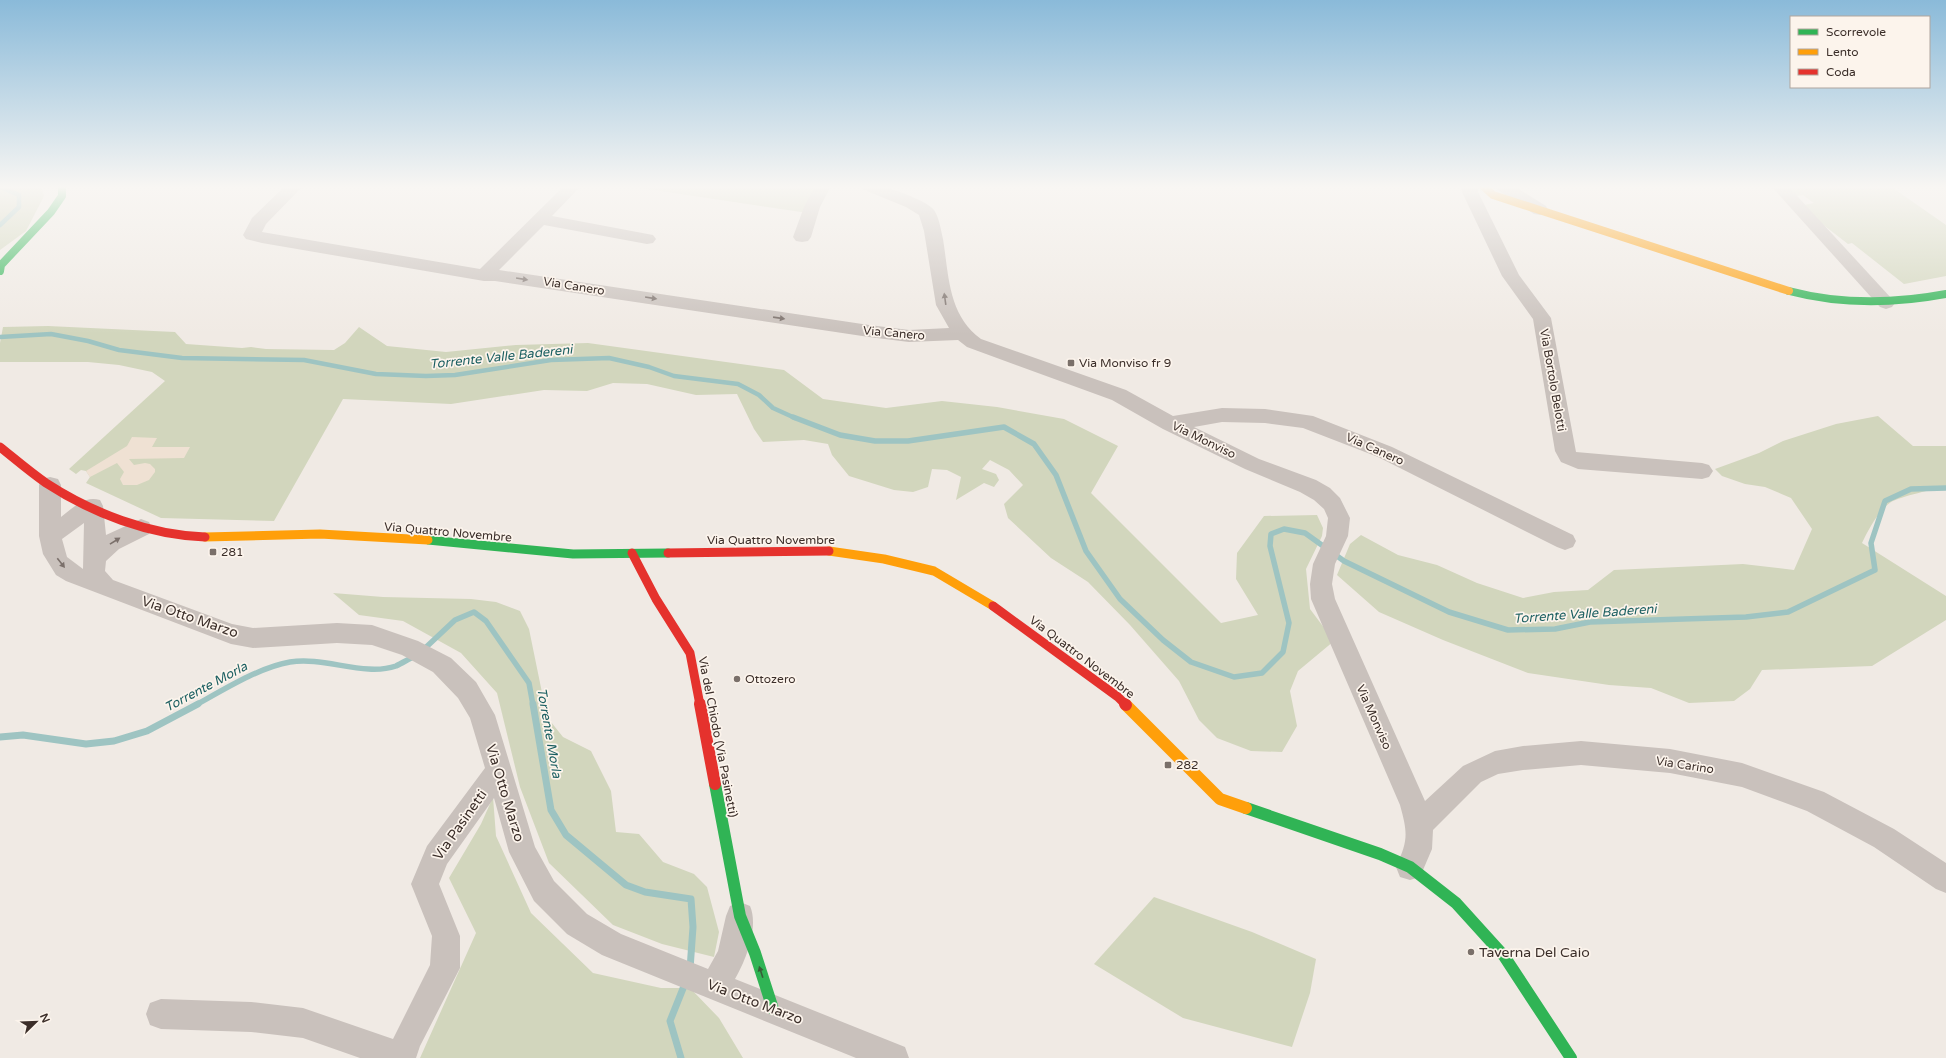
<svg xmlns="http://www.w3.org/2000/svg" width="1946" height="1058" font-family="'Varela Round',sans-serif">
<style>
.green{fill:#d2d6bd}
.plaza{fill:#efe1d3}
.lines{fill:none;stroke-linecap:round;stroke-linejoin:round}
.stream-far2{stroke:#9ec4c2;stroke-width:4.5}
.stream-far1{stroke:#9ec4c2;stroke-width:5.5}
.stream{stroke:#9ec4c2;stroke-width:7}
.street{fill:#c9c1bc;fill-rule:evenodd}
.fast-far2{stroke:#30b455;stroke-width:8}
.fast-far1{stroke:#30b455;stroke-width:9}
.fast{stroke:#30b455;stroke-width:12}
.slow-far2{stroke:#ff9f0a;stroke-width:8}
.slow-far1{stroke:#ff9f0a;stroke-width:9}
.slow{stroke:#ff9f0a;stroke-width:12}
.jam-far1{stroke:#e5322d;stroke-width:9}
.jam{stroke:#e5322d;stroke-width:12}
.oneway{fill:#7b706b}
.oneway2{fill:#375d38}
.poi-dot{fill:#7a706a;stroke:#fcf4ec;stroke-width:1.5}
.labels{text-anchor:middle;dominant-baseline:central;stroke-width:3.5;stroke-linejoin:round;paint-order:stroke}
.street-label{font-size:12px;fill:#3b2e29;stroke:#fcf4ec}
.poi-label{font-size:12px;fill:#3b2e29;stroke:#fcf4ec;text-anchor:start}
.water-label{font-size:13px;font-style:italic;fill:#1b5f61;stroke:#fcf4ec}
.near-street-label{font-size:14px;fill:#3b2e29;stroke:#fcf4ec}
.near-poi-label{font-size:14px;fill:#3b2e29;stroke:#fcf4ec;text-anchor:start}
</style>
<rect width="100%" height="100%" fill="#f0eae4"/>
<g class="green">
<path d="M 0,186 L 41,186 L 44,196 L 26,231 L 0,250 Z"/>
<path d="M 627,186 L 821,186 L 808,213 Z"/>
<path d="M 1785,186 L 1890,186 L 1946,225 L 1946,276 L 1904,284 L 1852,243 L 1848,244 L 1799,206 L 1814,203 L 1803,195 L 1797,196 Z"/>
<path d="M 48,326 L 175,332 L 186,344 L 242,348 L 251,347 L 266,349 L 334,350 L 345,343 L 359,327 L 387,346 L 446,352 L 516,345 L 588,343 L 784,370 L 823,399 L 886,408 L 942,401 L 997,407 L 1064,419 L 1118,446 L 1091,493 L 1221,623 L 1258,615 L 1236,579 L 1237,553 L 1264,516 L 1317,515 L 1323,528 L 1322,536 L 1306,569 L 1310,609 L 1334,641 L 1298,671 L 1290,691 L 1297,726 L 1282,752 L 1251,751 L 1217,738 L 1199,720 L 1179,681 L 1130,625 L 1088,582 L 1051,558 L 1008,518 L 1004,504 L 1023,485 L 1009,470 L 990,460 L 982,469 L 996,474 L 999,480 L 994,487 L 984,483 L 956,500 L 961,477 L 947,470 L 932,469 L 928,487 L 913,492 L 894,490 L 849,476 L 832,455 L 828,444 L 804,440 L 763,442 L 754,429 L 737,394 L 696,395 L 647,384 L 613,383 L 587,391 L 544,390 L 451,404 L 343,399 L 274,521 L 161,518 L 86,483 L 90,477 L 86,471 L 81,470 L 76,474 L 69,469 L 165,381 L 152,372 L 119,365 L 88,362 L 0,362 L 0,343 L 3,327 Z"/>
<path d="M 1878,416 L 1913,446 L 1946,446 L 1946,488 C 1935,488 1900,497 1891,502 C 1879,510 1868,530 1862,543 L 1946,596 L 1946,620 L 1872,666 L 1762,670 L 1750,689 L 1734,701 L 1689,703 L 1651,688 L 1609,685 L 1528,673 L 1443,640 L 1379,612 L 1337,575 L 1350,544 L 1361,535 L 1398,555 L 1437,565 L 1477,583 L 1523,598 L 1554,592 L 1588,590 L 1614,570 L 1743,564 L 1794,570 L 1812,529 L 1791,498 L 1765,487 L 1745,484 L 1722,476 L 1715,469 L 1759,453 L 1783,441 L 1836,424 Z"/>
<path d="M 333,593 L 383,597 L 471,599 L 496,602 L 520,611 L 529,629 L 547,717 L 563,737 L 591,751 L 611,791 L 616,832 L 639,834 L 663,862 L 694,874 L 707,887 L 719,932 L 714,957 L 662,944 L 613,925 L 549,863 L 520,787 L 497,693 L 461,653 L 403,621 L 359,615 Z"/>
<path d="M 493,797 L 496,836 L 531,913 L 593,973 L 661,988 L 690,988 L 719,1018 L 743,1058 L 420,1058 L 476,933 L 449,878 L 481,824 Z"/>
<path d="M 1154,897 L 1252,932 L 1316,959 L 1310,993 L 1292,1047 L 1183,1018 L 1094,964 Z"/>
</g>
<path class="plaza" d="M 132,437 L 157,438 L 152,447 L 190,447 L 184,458 L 129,459 L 134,465 L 145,463 L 150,464 L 155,469 L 155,472 L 149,480 L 137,485 L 123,485 L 120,479 L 124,472 L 117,463 L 90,477 L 86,471 L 127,446 Z"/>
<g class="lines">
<g class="stream-far2">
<path d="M 0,187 L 19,195 L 19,207 L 0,225"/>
<path d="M 0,337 L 51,334 L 88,341 L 119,350 L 182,358 L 304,360 L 376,374 L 426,376 L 455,375 L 551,360 L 609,358 L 649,367 L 674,376 L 738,384 L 759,395 L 773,408 L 795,418"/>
</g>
<g class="stream-far1">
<path d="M 793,417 L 840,435 L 875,441 L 908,441 L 1004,427 L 1034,444 L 1056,475 L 1086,551 L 1120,599 L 1163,640 L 1191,662 L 1234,677 L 1262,673 L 1283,652 L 1289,623 L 1270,546 L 1271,534 L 1284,529 L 1305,533 L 1344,561 L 1449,612 L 1508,630 L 1555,629 L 1590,622 L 1746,617 L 1788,612 L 1875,570 L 1871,543 L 1885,501 L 1911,489 L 1946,488"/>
<path d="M 422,651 L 455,620 L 474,612 L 486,621 L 529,683 L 533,705"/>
<path d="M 196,705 C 223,690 260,667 290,662 C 324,656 364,677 396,666 C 402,663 409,659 415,656"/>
</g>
<g class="stream">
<path d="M 533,704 L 551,810 L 566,835 L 626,885 L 645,892 L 691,899 L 693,927 L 690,969"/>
<path d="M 0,737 L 23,735 L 86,744 L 114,741 L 147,731 L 198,704"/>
<path d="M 681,1058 L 670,1021 L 686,981"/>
</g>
<g class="street">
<path d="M 285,186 L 303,186 L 266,224 L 262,232 L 480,269 L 564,186 L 581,186 L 552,216 L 653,235 L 656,239 L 653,243 L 647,244 L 544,225 L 499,270 L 869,325 L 909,330 L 949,328 L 936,305 L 924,231 L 919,215 L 906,207 L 862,189 L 860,186 C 868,186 877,185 884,187 C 896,190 927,201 934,210 C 939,217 941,230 943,239 C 949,276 948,315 981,339 L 1126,390 L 1173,416 L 1222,408 L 1265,409 L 1313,416 L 1392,447 L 1573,535 L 1576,541 L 1573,547 L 1565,550 L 1557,547 L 1378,457 L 1303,428 L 1265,423 L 1222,422 L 1194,427 L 1259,459 L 1316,480 L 1330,488 L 1340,498 L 1350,518 L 1348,536 L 1335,564 L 1332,584 L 1335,599 L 1425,801 L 1463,766 L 1495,751 L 1523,746 L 1581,741 L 1670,749 L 1742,763 L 1824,792 L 1894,829 L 1946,863 L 1946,893 L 1936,889 L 1874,847 L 1807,811 L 1742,787 L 1670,773 L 1581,765 L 1523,770 L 1498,774 L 1481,782 L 1433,830 L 1432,849 L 1420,877 L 1410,880 L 1400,877 L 1396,867 C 1408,840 1408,834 1400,805 L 1311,599 L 1310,584 L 1313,564 L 1326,536 L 1328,518 L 1324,509 L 1314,500 L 1300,492 L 1245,469 L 1163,429 L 1112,400 L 967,347 L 958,340 L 909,342 L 869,337 L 495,281 L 484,281 L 262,243 L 246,239 L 243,235 L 252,218 Z"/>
<path d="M 815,186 L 831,186 L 820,207 L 811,237 L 808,241 L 802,242 L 796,241 L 793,237 L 804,207 Z"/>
<path d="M 1461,186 L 1477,186 L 1478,192 L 1519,275 L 1551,318 L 1576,452 L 1702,463 L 1709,465 L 1713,471 L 1709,477 L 1702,479 L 1578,469 L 1561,462 L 1555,451 L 1533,319 L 1502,276 L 1462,192 Z"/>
<path d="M 1494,186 L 1514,186 L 1546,206 L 1548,210 L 1546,214 L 1540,215 L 1534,214 L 1496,189 Z"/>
<path d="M 1771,186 L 1788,186 L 1892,299 L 1895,303 L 1892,307 L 1886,309 L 1880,307 Z"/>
<path d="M 50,477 L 58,479 L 61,485 L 61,517 C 73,508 84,495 100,500 L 103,506 L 106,535 L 141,519 L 149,522 L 152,528 L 149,534 L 119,549 L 106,561 L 105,571 L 113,580 L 232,624 L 253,628 L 337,623 L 372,625 L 418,641 L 451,658 L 476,682 L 495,715 L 535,847 L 554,881 L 587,914 L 621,934 L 708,969 L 718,951 L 726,916 L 730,906 L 740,902 L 750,906 C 759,927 746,960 735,979 L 905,1047 L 909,1058 L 856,1058 L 602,955 L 567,934 L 534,901 L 509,852 L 494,798 L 447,864 L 439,884 L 460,936 L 460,968 L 420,1046 L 416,1058 L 360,1058 L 303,1038 L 251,1032 L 161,1029 L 150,1025 L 146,1014 L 150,1003 L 161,999 L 251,1002 L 303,1008 L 393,1039 L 430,965 L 432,936 L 411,884 L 427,846 L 485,768 L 470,718 L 458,698 L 433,672 L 402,655 L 372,645 L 337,643 L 253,648 L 231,644 L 66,581 L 56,575 L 43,554 L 39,536 L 39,485 L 42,479 ZM 84,523 L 83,569 L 67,557 L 62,539 Z"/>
</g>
<g class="fast-far2">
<path d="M 0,271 L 1,265 L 51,212 L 62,196 L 62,186"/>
<path d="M 1789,291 C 1842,305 1893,304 1946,294"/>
</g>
<path class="fast-far1" d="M 428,540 L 573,554 L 668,553"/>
<g class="fast">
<path d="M 715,784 L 740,916 L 755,953 L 773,1009"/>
<path d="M 1246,808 L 1380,854 L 1410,867 L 1456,903 L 1504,956 L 1571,1058"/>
</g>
<path class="slow-far2" d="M 1483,186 L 1493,195 L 1789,291"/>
<g class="slow-far1">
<path d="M 205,537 L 320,534 L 428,540"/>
<path d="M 829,551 L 884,559 L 934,571 L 993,606"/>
</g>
<path class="slow" d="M 1126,705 L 1220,799 L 1246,808"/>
<g class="jam-far1">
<path d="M 0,447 C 15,459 30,472 46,483 C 92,513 149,535 205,537"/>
<path d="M 632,553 L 656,599 L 690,653 L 700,705"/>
<path d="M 668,553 L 829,551"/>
<path d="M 993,606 L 1118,697 L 1126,705"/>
</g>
<g class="jam">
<path d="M 700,704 L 715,784"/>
<path d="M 1125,704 L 1126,705"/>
</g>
</g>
<defs><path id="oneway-solid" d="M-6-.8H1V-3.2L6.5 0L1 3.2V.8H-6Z"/></defs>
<g class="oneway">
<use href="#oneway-solid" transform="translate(522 279) rotate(9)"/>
<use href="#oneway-solid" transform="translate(651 298) rotate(9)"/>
<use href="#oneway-solid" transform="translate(945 299) rotate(-98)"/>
<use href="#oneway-solid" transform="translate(779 318) rotate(8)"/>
<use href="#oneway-solid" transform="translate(115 541) rotate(-32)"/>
<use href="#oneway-solid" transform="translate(61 563) rotate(52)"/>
</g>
<use class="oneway2" href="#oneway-solid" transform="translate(761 972) rotate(-108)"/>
<linearGradient id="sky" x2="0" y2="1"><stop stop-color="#8abad9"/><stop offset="0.56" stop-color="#f8f6f3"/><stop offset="1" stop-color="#f8f6f3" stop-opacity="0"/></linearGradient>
<rect width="1946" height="334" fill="url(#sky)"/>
<g class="poi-dot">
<rect x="1067" y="359" width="8" height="8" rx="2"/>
<rect x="209" y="548" width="8" height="8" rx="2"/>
<circle cx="737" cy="679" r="4"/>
<rect x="1164" y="761" width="8" height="8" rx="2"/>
<circle cx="1471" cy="952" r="4"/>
</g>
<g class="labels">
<g class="street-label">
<text transform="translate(574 286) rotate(9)">Via Canero</text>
<text transform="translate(894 333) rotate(5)">Via Canero</text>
<text transform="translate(1553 380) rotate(80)">Via Bortolo Belotti</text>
<text transform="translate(1204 440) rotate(26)">Via Monviso</text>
<text transform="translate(1375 449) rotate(24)">Via Canero</text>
<text transform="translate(448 532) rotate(5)">Via Quattro Novembre</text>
<text x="771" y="540">Via Quattro Novembre</text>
<text transform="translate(1082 657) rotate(37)">Via Quattro Novembre</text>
<text transform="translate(1374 717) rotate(66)">Via Monviso</text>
<text transform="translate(718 737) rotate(79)">Via del Chiodo (Via Pasinetti)</text>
<text transform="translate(1685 765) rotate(9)">Via Carino</text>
</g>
<g class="poi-label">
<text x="1079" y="363">Via Monviso fr 9</text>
<text x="221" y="552">281</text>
<text x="745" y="679">Ottozero</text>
<text x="1176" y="765">282</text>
</g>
<g class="water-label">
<text transform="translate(501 357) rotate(-6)">Torrente Valle Badereni</text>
<text transform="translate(1585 614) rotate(-4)">Torrente Valle Badereni</text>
<text transform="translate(206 687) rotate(-28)">Torrente Morla</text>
<text transform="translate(549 733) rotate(80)">Torrente Morla</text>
</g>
<g class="near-street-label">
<text transform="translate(190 617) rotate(19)">Via Otto Marzo</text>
<text transform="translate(505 793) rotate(73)">Via Otto Marzo</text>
<text transform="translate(460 825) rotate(-55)">Via Pasinetti</text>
<text transform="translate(755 1002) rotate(21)">Via Otto Marzo</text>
</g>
<g class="near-poi-label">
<text x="1479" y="952">Taverna Del Caio</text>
</g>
</g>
<rect x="1790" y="16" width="140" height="72" fill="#fcf4ec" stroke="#afa59e"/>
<rect x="1798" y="29" width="20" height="6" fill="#30b455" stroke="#afa59e"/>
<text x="1826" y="36" font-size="12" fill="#3b2e29">Scorrevole</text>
<rect x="1798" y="49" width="20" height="6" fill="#ff9f0a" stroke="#afa59e"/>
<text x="1826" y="56" font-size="12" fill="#3b2e29">Lento</text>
<rect x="1798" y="69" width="20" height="6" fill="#e5322d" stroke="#afa59e"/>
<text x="1826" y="76" font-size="12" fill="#3b2e29">Coda</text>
<g transform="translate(36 1022) rotate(67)" stroke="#fcf4ec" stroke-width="3" paint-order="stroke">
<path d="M0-3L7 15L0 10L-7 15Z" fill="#3b2e29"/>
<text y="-6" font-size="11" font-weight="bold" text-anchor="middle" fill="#3b2e29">N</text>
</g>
</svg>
